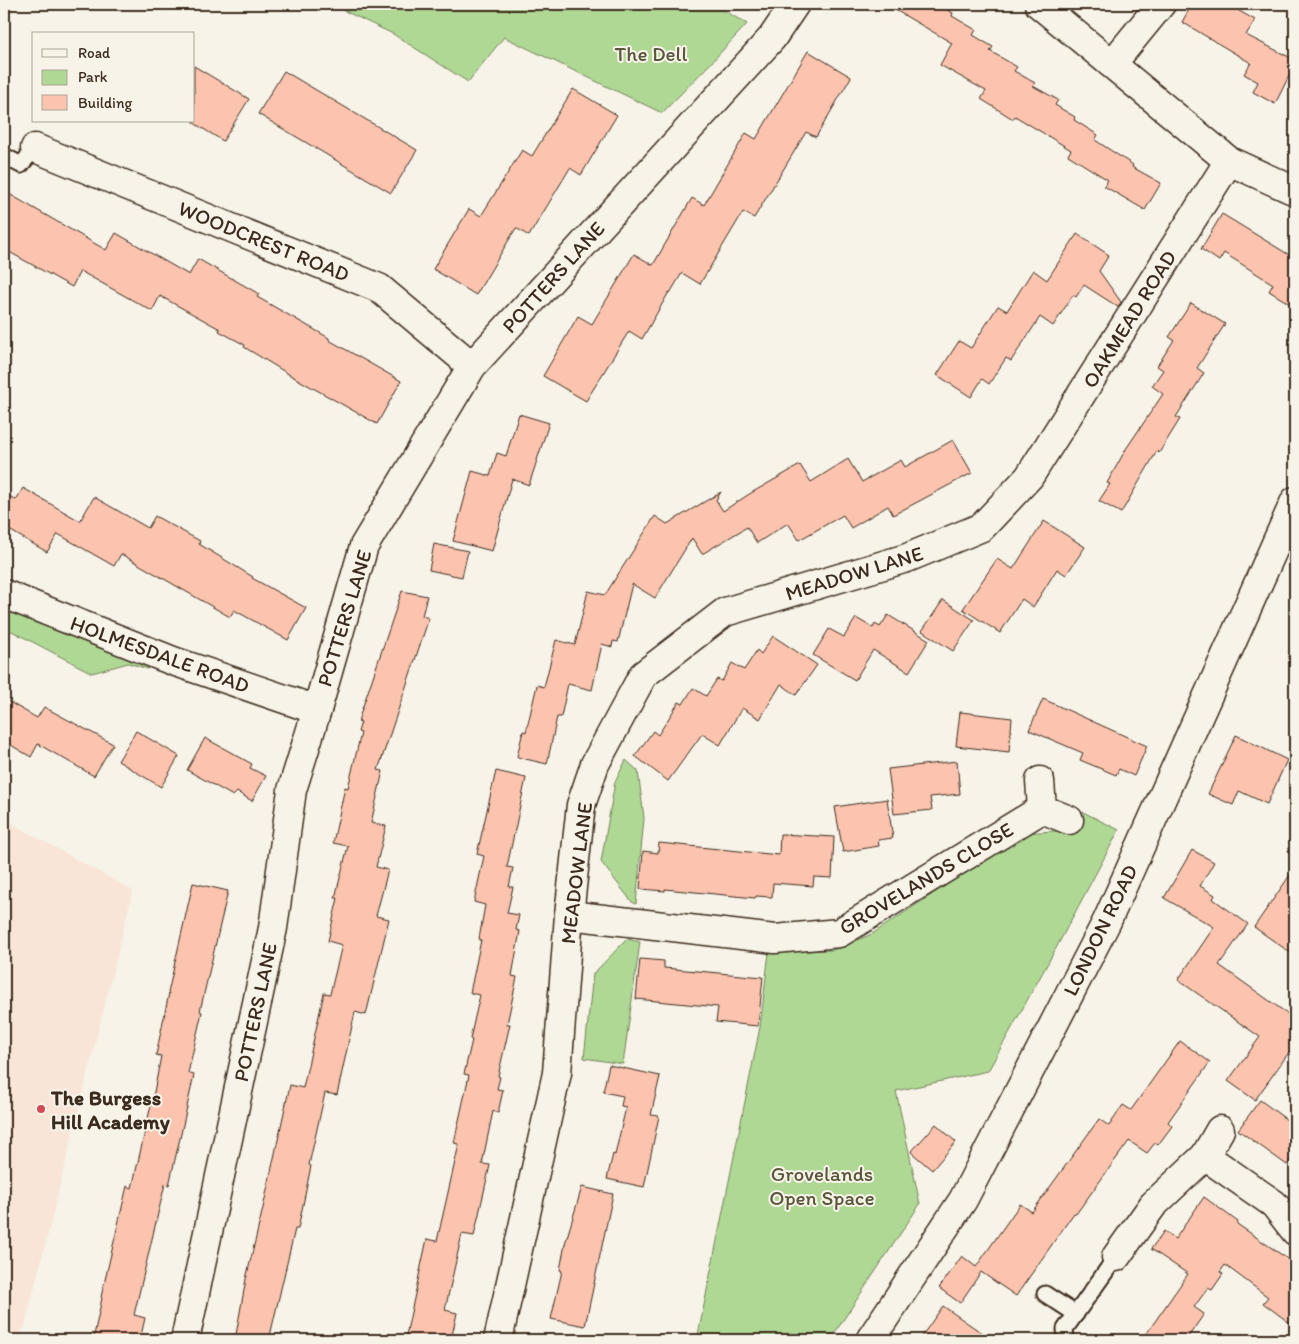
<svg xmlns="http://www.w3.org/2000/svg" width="1299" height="1344" font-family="Itim,sans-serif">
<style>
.built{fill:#f8e5d7}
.green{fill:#afd895;stroke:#75815a}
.building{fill:#fcc4af;stroke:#3b2a1e}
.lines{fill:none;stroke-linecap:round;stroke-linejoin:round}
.service-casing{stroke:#3b2a1e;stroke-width:19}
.minor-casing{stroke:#3b2a1e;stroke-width:31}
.secondary-casing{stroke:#3b2a1e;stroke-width:31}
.service{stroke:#f7f3e8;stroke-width:15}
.minor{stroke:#f7f3e8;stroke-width:28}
.secondary{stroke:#f7f3e8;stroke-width:28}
.poi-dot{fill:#d1495b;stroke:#f7f3e8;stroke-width:2}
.labels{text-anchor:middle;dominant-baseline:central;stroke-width:4;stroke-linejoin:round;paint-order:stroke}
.park-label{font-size:21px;fill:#58563c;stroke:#f7f3e8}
.street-label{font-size:21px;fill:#3b2a1e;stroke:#f7f3e8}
.poi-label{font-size:21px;font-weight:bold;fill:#3b2a1e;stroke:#f7f3e8;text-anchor:start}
</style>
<rect width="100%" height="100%" fill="#f7f3e8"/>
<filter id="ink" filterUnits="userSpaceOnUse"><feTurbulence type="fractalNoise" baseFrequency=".02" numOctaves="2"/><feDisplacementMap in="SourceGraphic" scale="10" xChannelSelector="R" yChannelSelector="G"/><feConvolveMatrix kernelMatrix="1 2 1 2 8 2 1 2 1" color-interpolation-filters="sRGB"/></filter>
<g filter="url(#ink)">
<path class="built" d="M 4,819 L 133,891 L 25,1326 L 16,1340 L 4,1340 Z"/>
<g class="green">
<path d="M 330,4 L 713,4 L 747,24 L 710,64 L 662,113 L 504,37 L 468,82 L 393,34 Z"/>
<path d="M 4,608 L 150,664 L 148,669 L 128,663 L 92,673 L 4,627 Z"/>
<path d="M 626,760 L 638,771 L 644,818 L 636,904 L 632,902 L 601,862 L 615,782 Z"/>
<path d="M 1083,812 L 1119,830 L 1054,952 L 988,1071 L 896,1091 L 920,1204 L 830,1340 L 697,1340 L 760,1027 L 769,952 L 833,950 L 872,934 L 1025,833 L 1053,831 L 1071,833 Z"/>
<path d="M 627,939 L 640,942 L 623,1064 L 584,1058 L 593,974 Z"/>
</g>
<g class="building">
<path d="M 885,4 L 937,4 L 953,13 L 952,16 L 976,30 L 973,35 L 993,47 L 990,51 L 1017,67 L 1014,71 L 1035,83 L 1033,86 L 1058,100 L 1055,105 L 1075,117 L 1074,120 L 1098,135 L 1095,140 L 1133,165 L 1132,167 L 1161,183 L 1145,210 L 1104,186 L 1108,180 L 1068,155 L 1071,150 L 1015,116 L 1013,119 L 981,99 L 986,91 L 940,65 L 952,43 Z"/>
<path d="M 1197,4 L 1227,4 L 1255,20 L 1246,35 L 1295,60 L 1295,64 L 1275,104 L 1253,92 L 1258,82 L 1244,74 L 1251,63 L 1182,22 L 1191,6 L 1195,8 Z"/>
<path d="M 808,51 L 851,77 L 816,137 L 806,132 L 754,218 L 743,212 L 700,284 L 682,273 L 670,293 L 669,292 L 642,339 L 629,331 L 586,401 L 543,376 L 578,316 L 592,324 L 634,254 L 653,265 L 692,198 L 704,205 L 746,133 L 756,139 Z"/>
<path d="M 194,66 L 249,99 L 223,141 L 194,123 Z"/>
<path d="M 284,71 L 417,150 L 391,193 L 258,114 Z"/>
<path d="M 573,89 L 617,115 L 581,175 L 570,168 L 529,236 L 516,228 L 476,295 L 433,269 L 469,209 L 481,216 L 522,150 L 532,156 Z"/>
<path d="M 4,191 L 106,250 L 116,233 L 189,275 L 198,259 L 259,294 L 257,297 L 329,338 L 329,340 L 401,381 L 377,424 L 290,375 L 244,347 L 245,345 L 219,331 L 220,329 L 160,296 L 152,311 L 80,271 L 72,287 L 4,249 Z"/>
<path d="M 1222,214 L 1291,256 L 1295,250 L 1295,307 L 1269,291 L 1273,284 L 1224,253 L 1219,261 L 1201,249 Z"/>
<path d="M 1077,234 L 1109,255 L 1099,271 L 1121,302 L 1118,307 L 1084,285 L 1076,297 L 1073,295 L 1053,326 L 1040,317 L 1011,361 L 1006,358 L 989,384 L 982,379 L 971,397 L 937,375 L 959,341 L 971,348 L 998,306 L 1007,311 L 1033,270 L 1047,280 Z"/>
<path d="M 1191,303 L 1225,324 L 1197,368 L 1204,373 L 1176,417 L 1180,419 L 1159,453 L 1157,451 L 1121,513 L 1099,501 L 1110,484 L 1107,483 L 1126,449 L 1163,394 L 1152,386 L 1163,370 L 1157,366 L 1174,340 L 1169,337 Z"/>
<path d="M 519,414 L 549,423 L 529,485 L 512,479 L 492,551 L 453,541 L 472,471 L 490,476 L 497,453 L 506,456 Z"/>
<path d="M 953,440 L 972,473 L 893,515 L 888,506 L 851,528 L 843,515 L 799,540 L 788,523 L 757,543 L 747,527 L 702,554 L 692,538 L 655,598 L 632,584 L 618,642 L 613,641 L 612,647 L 602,644 L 592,690 L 568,684 L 561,717 L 557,717 L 547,764 L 517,757 L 523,731 L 526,732 L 537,685 L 544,687 L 556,640 L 575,645 L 588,591 L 605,595 L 655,516 L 667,524 L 721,492 L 716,500 L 723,511 L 751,493 L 800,465 L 811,482 L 848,459 L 862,482 L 901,460 L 905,467 Z"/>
<path d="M 23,488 L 80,521 L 94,497 L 148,528 L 155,516 L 200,541 L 199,544 L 253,577 L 252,578 L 306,608 L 288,640 L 234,610 L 230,617 L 121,554 L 114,566 L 58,534 L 47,552 L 4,527 L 4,493 L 16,500 Z"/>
<path d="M 1044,521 L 1085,547 L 1066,575 L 1057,569 L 1033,607 L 1022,599 L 1000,633 L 963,609 L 997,559 L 1013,569 Z"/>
<path d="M 434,544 L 468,551 L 462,577 L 429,570 Z"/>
<path d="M 402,591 L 427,596 L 422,616 L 429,618 L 378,770 L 383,771 L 371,823 L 386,826 L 376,867 L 388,870 L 376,916 L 389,919 L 366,1015 L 355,1012 L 337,1095 L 325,1093 L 309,1165 L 311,1166 L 298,1229 L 295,1229 L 269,1340 L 235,1340 L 246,1279 L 263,1208 L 290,1085 L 303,1088 L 324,993 L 330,994 L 342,945 L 328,941 L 338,898 L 335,898 L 348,846 L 333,843 L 345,787 L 348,788 L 361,733 L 358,732 L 361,722 L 358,721 Z"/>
<path d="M 943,600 L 974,620 L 953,651 L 922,631 Z"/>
<path d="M 888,615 L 929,640 L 909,672 L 873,650 L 855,680 L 813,655 L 829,629 L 844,637 L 856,618 L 873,628 L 875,624 L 880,627 Z"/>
<path d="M 773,636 L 817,665 L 796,695 L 781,684 L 760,719 L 742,708 L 720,745 L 702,734 L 668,781 L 635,756 L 653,731 L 658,735 L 679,702 L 683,704 L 693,688 L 706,696 L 717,679 L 722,681 L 732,663 L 744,670 L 757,650 L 761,654 Z"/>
<path d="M 4,699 L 37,718 L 44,707 L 113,744 L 94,776 L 38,744 L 31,757 L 4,741 Z"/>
<path d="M 1043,699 L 1147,746 L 1134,776 L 1119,769 L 1116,775 L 1080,760 L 1083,753 L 1029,730 Z"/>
<path d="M 960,712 L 1012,718 L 1009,752 L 956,746 Z"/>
<path d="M 136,731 L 179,756 L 161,787 L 118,761 Z"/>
<path d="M 1236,735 L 1287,760 L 1267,804 L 1239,791 L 1233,805 L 1208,794 Z"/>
<path d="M 205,738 L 252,764 L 250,768 L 266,776 L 252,801 L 237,792 L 233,796 L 187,770 Z"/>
<path d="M 957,761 L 960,794 L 930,797 L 932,810 L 894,814 L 888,769 Z"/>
<path d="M 496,771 L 526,778 L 507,867 L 513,868 L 509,887 L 513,887 L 507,913 L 519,915 L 516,930 L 520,931 L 512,976 L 517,977 L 507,1024 L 510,1024 L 498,1076 L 500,1077 L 497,1089 L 503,1090 L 498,1113 L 493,1111 L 482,1164 L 490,1165 L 474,1236 L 462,1234 L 445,1310 L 457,1313 L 451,1340 L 405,1340 L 427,1239 L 437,1241 L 459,1144 L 454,1143 L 469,1075 L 464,1074 L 472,1040 L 470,1039 L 480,995 L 470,993 L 481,940 L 479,939 L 485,905 L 474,902 L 484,856 L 477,854 Z"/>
<path d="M 887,799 L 893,838 L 878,840 L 879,846 L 843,852 L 835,807 Z"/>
<path d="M 780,834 L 834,837 L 832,878 L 814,877 L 813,886 L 773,883 L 772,897 L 756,896 L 755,898 L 665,889 L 665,891 L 640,889 L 643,851 L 658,853 L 659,843 L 779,855 Z"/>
<path d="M 1192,850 L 1214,862 L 1200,886 L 1215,895 L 1213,899 L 1248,924 L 1219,965 L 1295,1019 L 1295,1044 L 1255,1100 L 1228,1081 L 1260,1037 L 1178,980 L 1214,927 L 1164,898 Z"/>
<path d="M 1295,868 L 1295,956 L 1254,927 Z"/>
<path d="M 193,883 L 228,891 L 200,1011 L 202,1012 L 188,1073 L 194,1075 L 181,1134 L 169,1185 L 165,1184 L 134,1315 L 145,1318 L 140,1340 L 93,1340 L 102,1298 L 101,1297 L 127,1186 L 132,1188 L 154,1092 L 161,1056 L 156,1055 L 169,993 L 168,993 Z"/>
<path d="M 640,959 L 664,961 L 664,968 L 763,977 L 758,1026 L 716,1022 L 718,1007 L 636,999 Z"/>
<path d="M 1180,1041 L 1210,1062 L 1168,1122 L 1172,1126 L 1158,1145 L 1155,1143 L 1147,1153 L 1129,1141 L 1076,1214 L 1074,1213 L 1016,1296 L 981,1272 L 960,1303 L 939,1288 L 962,1256 L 976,1267 L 1020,1204 L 1032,1212 L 1099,1119 L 1109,1126 L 1123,1105 L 1131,1110 Z"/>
<path d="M 609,1065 L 660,1076 L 651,1115 L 659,1116 L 644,1187 L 607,1179 L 613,1154 L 615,1155 L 626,1107 L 621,1106 L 623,1096 L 603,1092 Z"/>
<path d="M 1260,1100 L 1295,1126 L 1295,1153 L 1287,1165 L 1238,1130 Z"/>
<path d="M 936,1124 L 956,1142 L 932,1170 L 911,1152 Z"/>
<path d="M 582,1187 L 613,1194 L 585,1326 L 551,1319 L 562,1271 L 560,1270 L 565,1244 Z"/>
<path d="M 1204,1197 L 1238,1222 L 1237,1224 L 1295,1264 L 1295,1327 L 1263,1303 L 1268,1297 L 1225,1265 L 1220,1272 L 1223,1274 L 1212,1290 L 1208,1288 L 1194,1307 L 1204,1314 L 1186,1340 L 1142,1340 L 1188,1274 L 1151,1249 L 1164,1231 L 1175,1239 Z"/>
<path d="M 943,1306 L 992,1340 L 919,1340 Z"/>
</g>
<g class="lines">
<g class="service-casing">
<g id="service">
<path d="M 4,156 L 21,165 L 35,148"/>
<path d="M 1045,1294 L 1076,1314"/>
<path d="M 1066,1340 L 1065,1329 L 1116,1257"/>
</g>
</g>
<g class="minor-casing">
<g id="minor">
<path d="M 1039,4 L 1229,161 L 1295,191"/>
<path d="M 1112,64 L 1161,4"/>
<path d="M 35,148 L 379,288 L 472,366"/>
<path d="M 4,594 L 173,661 L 317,710"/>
<path d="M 1040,781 L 1042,809 L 1069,820"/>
<path d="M 569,915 L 775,939 L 839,933 L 1042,809"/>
<path d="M 1205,1156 L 1274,1204 L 1295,1231"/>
<path d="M 1116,1257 L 1153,1205 L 1205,1156 L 1220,1130"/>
<path d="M 185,1340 L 273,928 L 292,790 L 317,710 L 364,546 L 472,366 L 772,38 L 795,4"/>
<path d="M 498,1340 L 557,1073 L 569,915 L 581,805 L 595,764 L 643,675 L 725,612 L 907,558 L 982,527 L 1029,477 L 1229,161"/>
</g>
</g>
<g class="secondary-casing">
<path id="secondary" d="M 870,1340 L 963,1200 L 1107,921 L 1295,501"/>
</g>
<use href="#service" class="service"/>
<use href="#minor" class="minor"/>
<use href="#secondary" class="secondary"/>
</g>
</g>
<circle class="poi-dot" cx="41" cy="1109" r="5"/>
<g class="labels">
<g class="park-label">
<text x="651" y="53">The Dell</text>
<text x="822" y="1173">Grovelands<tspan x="822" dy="24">Open Space</tspan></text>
</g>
<g class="street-label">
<text transform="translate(264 241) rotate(22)">WOODCREST ROAD</text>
<text transform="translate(553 277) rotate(-48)">POTTERS LANE</text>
<text transform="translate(1129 319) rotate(-58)">OAKMEAD ROAD</text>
<text transform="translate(854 573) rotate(-17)">MEADOW LANE</text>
<text transform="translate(344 618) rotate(-73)">POTTERS LANE</text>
<text transform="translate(160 654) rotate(20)">HOLMESDALE ROAD</text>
<text transform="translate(576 873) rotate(-83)">MEADOW LANE</text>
<text transform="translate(926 878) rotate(-31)">GROVELANDS CLOSE</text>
<text transform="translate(1100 930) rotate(-64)">LONDON ROAD</text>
<text transform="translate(255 1012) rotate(-78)">POTTERS LANE</text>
</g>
<g class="poi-label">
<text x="51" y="1097">The Burgess<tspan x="51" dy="24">Hill Academy</tspan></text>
</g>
</g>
<rect width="1299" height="1344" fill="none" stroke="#f7f3e8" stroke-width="20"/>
<rect x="10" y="10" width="1279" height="1324" fill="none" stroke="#3b2a1e" stroke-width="2" filter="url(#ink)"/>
<rect x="32" y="32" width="162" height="90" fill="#f7f3e8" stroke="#aca397"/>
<rect x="42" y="49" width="25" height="8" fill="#f7f3e8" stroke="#aca397"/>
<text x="78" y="58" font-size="15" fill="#3b2a1e">Road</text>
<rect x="42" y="70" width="25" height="15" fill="#afd895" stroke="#aca397"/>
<text x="78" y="82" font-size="15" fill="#3b2a1e">Park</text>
<rect x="42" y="95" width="25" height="15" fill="#fcc4af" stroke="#aca397"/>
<text x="78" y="108" font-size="15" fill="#3b2a1e">Building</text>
</svg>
